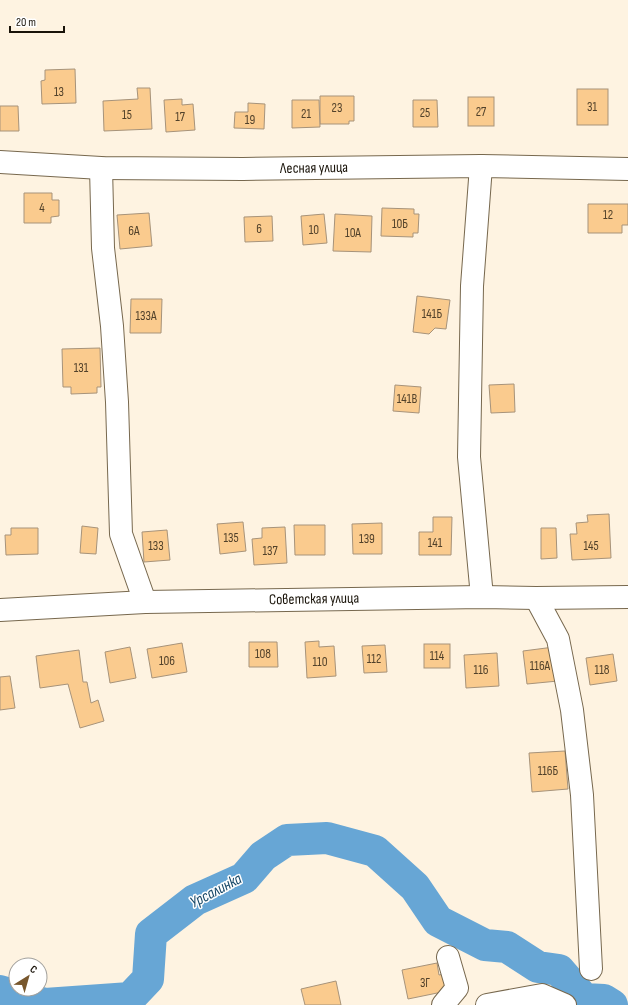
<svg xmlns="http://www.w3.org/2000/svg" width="628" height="1005" font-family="'Sofia Sans Condensed',sans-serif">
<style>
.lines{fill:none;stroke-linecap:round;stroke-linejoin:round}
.river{stroke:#67a6d5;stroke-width:32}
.building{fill:#facb8e;stroke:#a7937a}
.minor-casing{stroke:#77684e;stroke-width:24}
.minor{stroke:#fff;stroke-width:22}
.labels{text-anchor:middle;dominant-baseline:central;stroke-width:3;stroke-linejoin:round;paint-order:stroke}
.number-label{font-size:13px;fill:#51412a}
.street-label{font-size:15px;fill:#191309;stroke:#fff}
.water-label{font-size:16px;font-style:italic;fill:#164767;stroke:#fff}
</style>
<rect width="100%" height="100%" fill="#fef3e1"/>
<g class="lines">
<path class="river" d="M 0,991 L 45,1004 L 130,998 L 148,979 L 151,934 L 195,900 L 244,878 L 263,856 L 287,840 L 327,838 L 375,851 L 415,887 L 438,921 L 485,945 L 507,947 L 538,967 L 559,970 L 584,999 L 604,1000 L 612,1005"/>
</g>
<g class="building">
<path d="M 75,69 L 76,103 L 42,104 L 41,81 L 45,80 L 45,70 Z"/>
<path d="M 137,88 L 150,88 L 152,129 L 104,131 L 103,101 L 138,99 Z"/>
<rect x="577" y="89" width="31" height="36"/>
<path d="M 320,96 L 354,96 L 354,121 L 349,121 L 349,124 L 320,124 Z"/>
<rect x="468" y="97" width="26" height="29"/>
<path d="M 182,99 L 182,105 L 193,104 L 195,130 L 166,132 L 164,100 Z"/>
<path d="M 292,100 L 319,100 L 320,127 L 292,128 Z"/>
<path d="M 413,100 L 437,100 L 438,127 L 413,127 Z"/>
<path d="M 248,103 L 265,104 L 264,129 L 234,128 L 235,112 L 248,112 Z"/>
<path d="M 0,106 L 18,106 L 19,131 L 0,131 Z"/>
<path d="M 24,193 L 52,193 L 52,200 L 59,200 L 59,216 L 51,217 L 51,223 L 24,223 Z"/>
<path d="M 588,204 L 628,204 L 628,225 L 622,225 L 622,233 L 588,233 Z"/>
<path d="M 382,208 L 414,209 L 414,214 L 419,214 L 418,233 L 413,233 L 413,237 L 381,236 Z"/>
<path d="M 149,213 L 152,246 L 120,249 L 117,215 Z"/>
<path d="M 324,214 L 327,243 L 303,245 L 301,216 Z"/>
<path d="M 335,214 L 372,216 L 371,252 L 333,251 Z"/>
<path d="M 272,216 L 273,241 L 245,242 L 244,217 Z"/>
<path d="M 417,296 L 450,300 L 446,329 L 435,328 L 429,334 L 413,332 Z"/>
<path d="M 131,299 L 162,299 L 161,333 L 130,333 Z"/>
<path d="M 100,348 L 101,387 L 97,387 L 97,393 L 71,394 L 71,387 L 63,387 L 62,349 Z"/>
<path d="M 514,384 L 515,412 L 491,413 L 489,385 Z"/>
<path d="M 395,385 L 421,387 L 419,413 L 393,411 Z"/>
<path d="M 609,514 L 611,558 L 572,560 L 570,534 L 577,534 L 576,523 L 588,522 L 587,515 Z"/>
<path d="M 433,517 L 452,517 L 451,555 L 419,555 L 419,532 L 433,532 Z"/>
<path d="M 243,522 L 246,551 L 220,554 L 217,524 Z"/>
<path d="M 382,523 L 382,554 L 353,554 L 352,524 Z"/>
<path d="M 294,525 L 325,525 L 325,555 L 295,555 Z"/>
<path d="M 82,526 L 98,528 L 96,554 L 80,553 Z"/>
<path d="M 285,527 L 287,563 L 254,565 L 252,539 L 262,538 L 262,528 Z"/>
<path d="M 11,528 L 38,528 L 38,554 L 6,555 L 5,535 L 11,535 Z"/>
<path d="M 541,528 L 556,528 L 557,558 L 541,559 Z"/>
<path d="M 167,530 L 170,560 L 144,562 L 142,532 Z"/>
<path d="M 319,641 L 319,647 L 334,646 L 336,676 L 307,678 L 305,642 Z"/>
<path d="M 249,642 L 277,642 L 278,667 L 249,667 Z"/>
<path d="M 182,643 L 187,672 L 152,678 L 147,649 Z"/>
<rect x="424" y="644" width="26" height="24"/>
<path d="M 385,645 L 387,672 L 364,673 L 362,646 Z"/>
<path d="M 130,647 L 136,678 L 110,683 L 105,652 Z"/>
<path d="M 554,647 L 558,681 L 527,684 L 523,651 Z"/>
<path d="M 79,650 L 83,682 L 87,682 L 91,703 L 98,700 L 104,721 L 80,728 L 68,684 L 40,688 L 36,656 Z"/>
<path d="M 497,653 L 499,686 L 466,688 L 464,655 Z"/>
<path d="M 613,654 L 617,681 L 590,685 L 586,658 Z"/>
<path d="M 10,676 L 15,708 L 0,710 L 0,677 Z"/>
<path d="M 565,751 L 568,789 L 532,792 L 529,753 Z"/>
<path d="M 437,963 L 439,975 L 444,974 L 447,991 L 408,999 L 402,970 Z"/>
<path d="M 336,981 L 341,1005 L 305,1005 L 301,989 Z"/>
</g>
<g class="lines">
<g class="minor-casing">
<g id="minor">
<path d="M 0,162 L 101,168 L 243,169 L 481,166 L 628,169"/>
<path d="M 481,166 L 472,286 L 469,457 L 482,597"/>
<path d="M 101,168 L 103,248 L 112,326 L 117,402 L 121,534 L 145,602"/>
<path d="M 536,598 L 558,639 L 572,710 L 582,795 L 591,969"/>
<path d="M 0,610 L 145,602 L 482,597 L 536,598 L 628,597"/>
<path d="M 443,1005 L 457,988 L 448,957"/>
<path d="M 487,1005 L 542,995 L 565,1005"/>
</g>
</g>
<use href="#minor" class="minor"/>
</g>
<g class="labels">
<g class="number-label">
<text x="59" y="92">13</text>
<text x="592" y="107">31</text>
<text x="337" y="108">23</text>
<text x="481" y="112">27</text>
<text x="425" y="113">25</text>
<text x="306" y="114">21</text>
<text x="127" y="115">15</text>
<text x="180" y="117">17</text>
<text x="250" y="120">19</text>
<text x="42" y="208">4</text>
<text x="608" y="215">12</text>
<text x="400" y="224">10Б</text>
<text x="259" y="229">6</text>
<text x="314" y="230">10</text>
<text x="134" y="231">6А</text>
<text x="353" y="233">10А</text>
<text x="432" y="314">141Б</text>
<text x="146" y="316">133А</text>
<text x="81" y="368">131</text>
<text x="407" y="399">141В</text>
<text x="231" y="538">135</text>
<text x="367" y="539">139</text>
<text x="435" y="543">141</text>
<text x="156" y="546">133</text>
<text x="591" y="546">145</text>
<text x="270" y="551">137</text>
<text x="263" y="654">108</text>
<text x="437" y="656">114</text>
<text x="374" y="659">112</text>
<text x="167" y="661">106</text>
<text x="320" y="662">110</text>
<text x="540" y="666">116А</text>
<text x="481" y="670">116</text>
<text x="602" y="670">118</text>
<text x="548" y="771">116Б</text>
<text x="425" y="983">3Г</text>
</g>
<g class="street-label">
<text transform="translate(314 168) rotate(-1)">Лесная улица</text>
<text transform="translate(314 599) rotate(-1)">Советская улица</text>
</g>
<g class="water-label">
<text transform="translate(216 891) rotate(-28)">Урсалинка</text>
</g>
</g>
<g transform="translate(28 977) rotate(37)"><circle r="19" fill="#ffffff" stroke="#a3a19d"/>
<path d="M0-3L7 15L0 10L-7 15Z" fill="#78572d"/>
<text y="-6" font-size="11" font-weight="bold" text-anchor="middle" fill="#191309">С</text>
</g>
<path d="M10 26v6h54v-6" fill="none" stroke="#191309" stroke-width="2"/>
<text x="16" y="26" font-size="12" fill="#191309" stroke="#ffffff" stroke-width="3" paint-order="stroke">20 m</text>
</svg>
